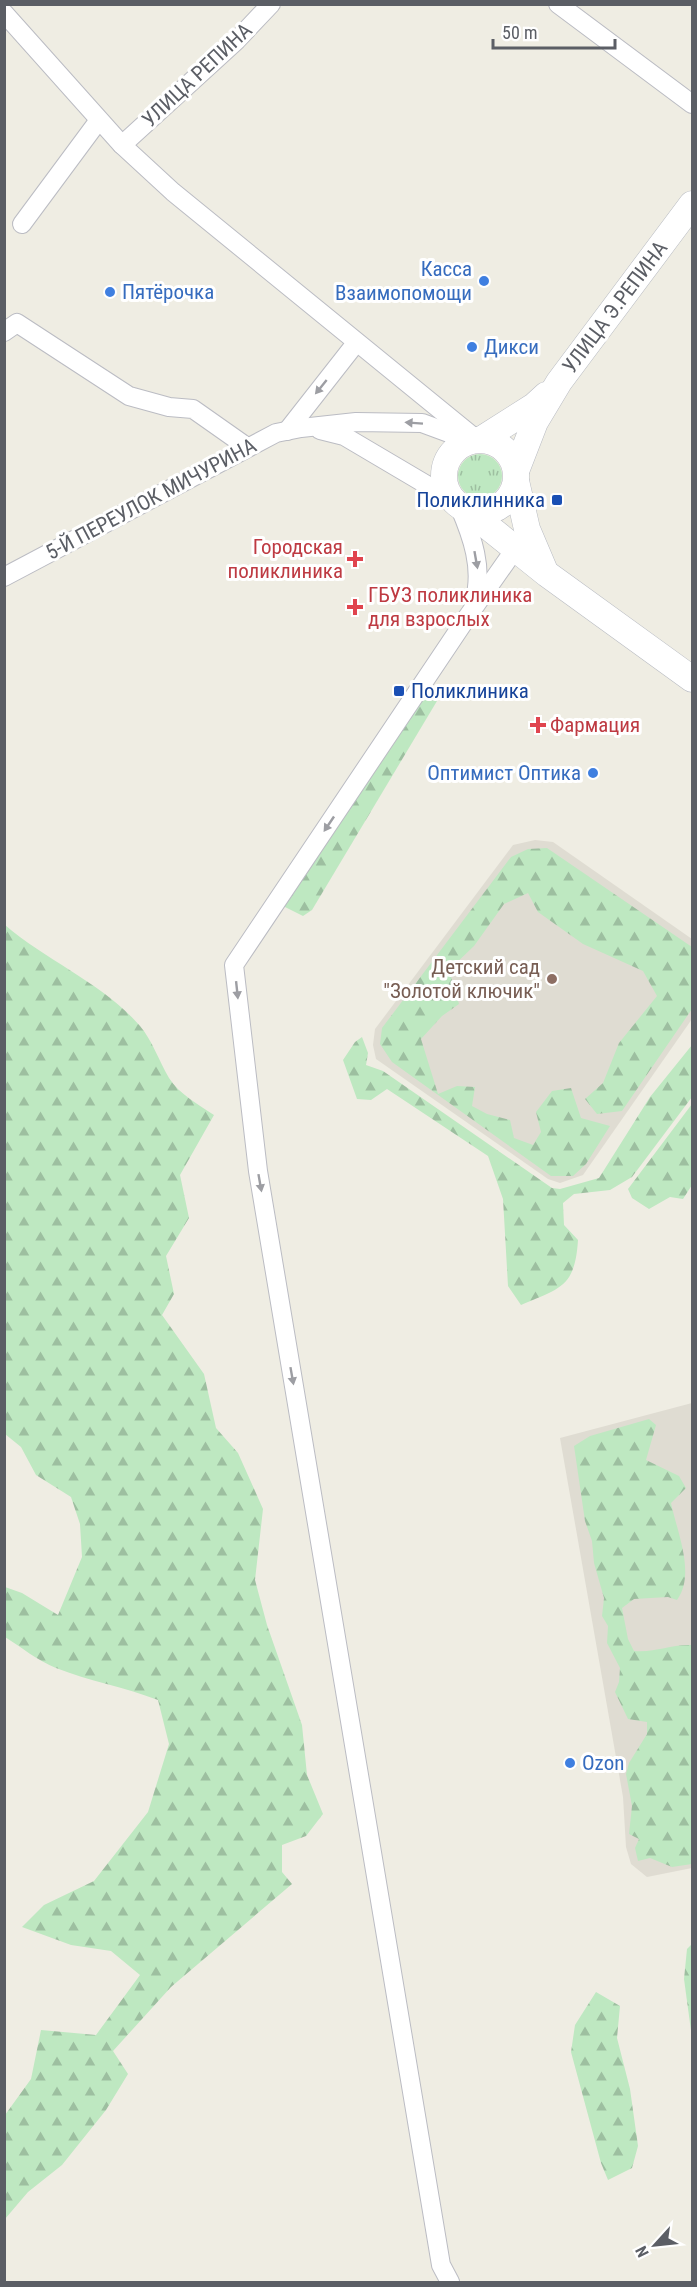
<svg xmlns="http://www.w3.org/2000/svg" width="697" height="2287" font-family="'Roboto Condensed',sans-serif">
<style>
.education{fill:#dfdcd2}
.grass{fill:url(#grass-tufts)}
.forest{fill:url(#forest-firs)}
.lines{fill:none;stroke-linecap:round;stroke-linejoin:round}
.street-casing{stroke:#bbbcc3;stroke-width:20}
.secondary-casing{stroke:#b8bbc2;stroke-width:27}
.street{stroke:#fff;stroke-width:18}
.secondary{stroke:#fff;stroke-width:26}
.oneway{fill:#9d9ea3}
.shop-dot{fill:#3f7fe0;stroke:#fff;stroke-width:2}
.transit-dot{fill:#1a4fb4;stroke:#fff;stroke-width:2}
.health-dot{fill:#e0444e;stroke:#fff;stroke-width:2}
.education-dot{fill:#8d6e63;stroke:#fff;stroke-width:2}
.labels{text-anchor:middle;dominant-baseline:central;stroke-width:6;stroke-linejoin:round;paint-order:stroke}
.street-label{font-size:21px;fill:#5b5e65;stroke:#fff}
.shop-label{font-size:21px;fill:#366cbe;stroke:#fff;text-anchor:start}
.transit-label{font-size:21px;fill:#164399;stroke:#fff;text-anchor:end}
.health-label{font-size:21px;fill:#be3a42;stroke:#fff;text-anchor:start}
.education-label{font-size:21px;fill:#785e54;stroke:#fff;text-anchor:end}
</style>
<defs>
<pattern id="grass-tufts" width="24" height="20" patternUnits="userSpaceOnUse" patternTransform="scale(1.5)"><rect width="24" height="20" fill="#bee8c1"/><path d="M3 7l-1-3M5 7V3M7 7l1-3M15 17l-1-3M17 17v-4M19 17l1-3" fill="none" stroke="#9dbfa0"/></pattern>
<pattern id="forest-firs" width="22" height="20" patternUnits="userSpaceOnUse" patternTransform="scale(1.5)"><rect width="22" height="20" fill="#bee8c1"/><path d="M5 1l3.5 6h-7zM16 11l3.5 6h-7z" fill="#9dbfa0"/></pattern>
</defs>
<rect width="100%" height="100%" fill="#efede3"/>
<g class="education">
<path d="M 535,840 L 553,842 L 692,939 L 692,1019 L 583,1175 L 560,1183 L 548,1179 L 376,1059 L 373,1045 L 375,1029 L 513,845 Z"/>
<path d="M 692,1403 L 692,1868 L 647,1877 L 631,1864 L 626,1847 L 623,1797 L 560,1438 Z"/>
</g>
<circle class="grass" cx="480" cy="476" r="22"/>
<g class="forest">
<path d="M 427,694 L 437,701 L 312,910 L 303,916 L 283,906 Z"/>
<path d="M 547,848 L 692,947 L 692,1009 L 622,1111 L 597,1114 L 585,1099 L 603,1083 L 619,1043 L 657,996 L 643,971 L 583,944 L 538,912 L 528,893 L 504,904 L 474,946 L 449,970 L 459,1004 L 442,1016 L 421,1039 L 438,1094 L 457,1086 L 475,1087 L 472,1106 L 487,1114 L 510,1120 L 514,1138 L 533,1145 L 541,1132 L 536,1112 L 552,1091 L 571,1088 L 581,1118 L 610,1126 L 586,1164 L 573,1176 L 551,1176 L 392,1062 L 380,1044 L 382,1028 L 511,857 L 528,849 Z"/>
<path d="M 5,925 C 47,961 104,984 140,1026 C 152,1040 159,1061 169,1078 C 179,1094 199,1105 214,1115 L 180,1175 L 189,1218 L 166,1256 L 174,1294 L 162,1315 L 204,1374 L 216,1428 L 238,1453 L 263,1509 L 255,1580 L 267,1625 L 302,1725 L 307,1775 L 323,1814 L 306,1836 L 282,1845 L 282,1872 L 292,1884 L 171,1987 L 113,2051 L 128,2074 L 106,2110 L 62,2165 L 28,2192 L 5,2219 L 5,2115 L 31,2079 L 41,2030 L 96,2035 L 140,1975 L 111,1951 L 71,1945 L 22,1927 L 44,1905 L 94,1881 L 148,1812 L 169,1744 L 158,1700 C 124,1687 89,1681 56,1668 C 38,1661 21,1647 5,1637 L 5,1587 L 22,1593 L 58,1615 L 82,1557 L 80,1524 L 71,1497 L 36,1475 L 21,1447 L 5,1434 Z"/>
<path d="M 362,1037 L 368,1053 L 366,1065 L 383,1071 L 552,1188 L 560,1189 L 599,1178 L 650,1097 L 692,1045 L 692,1097 L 632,1177 L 610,1190 L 574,1194 L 563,1203 L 564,1225 L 578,1240 C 575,1287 561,1288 521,1305 L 508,1286 L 503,1199 L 488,1156 L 387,1089 L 371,1100 L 357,1099 L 343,1060 L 355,1042 Z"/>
<path d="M 692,1104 L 692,1185 L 683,1199 L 670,1197 L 649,1209 L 632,1198 L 628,1189 Z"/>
<path d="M 649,1419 L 656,1425 L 646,1460 L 679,1476 L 686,1488 L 671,1503 C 677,1532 696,1574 677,1600 L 668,1597 L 634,1599 L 622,1608 L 628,1639 L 634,1651 C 655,1653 671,1644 691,1645 L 692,1647 L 692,1864 L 672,1867 L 650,1858 L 638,1861 L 635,1848 L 639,1839 L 629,1834 L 632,1806 L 626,1774 L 629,1763 L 647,1734 L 647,1722 L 628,1719 L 615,1692 L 619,1682 L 620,1668 L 607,1643 L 608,1626 L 602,1616 L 604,1598 L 594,1563 L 592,1541 L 585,1521 L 574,1446 L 590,1436 Z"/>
<path d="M 692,1944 L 692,2038 L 684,1979 L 687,1949 Z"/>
<path d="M 596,1992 L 620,2006 L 617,2038 L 630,2089 L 638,2146 L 632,2168 L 608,2180 L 601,2163 L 571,2052 L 575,2025 Z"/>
</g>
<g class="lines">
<g class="street-casing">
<g id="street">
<path d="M 558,4 L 692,104"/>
<path d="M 4,13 L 122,145 L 173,192 L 476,439"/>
<path d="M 122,145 L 237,40 L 271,4"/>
<path d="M 22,224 L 99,120"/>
<path d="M 4,332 L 17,323 L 129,396 L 169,407 L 193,409 L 247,447"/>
<path d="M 320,430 L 344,436 L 454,501"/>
<path d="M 287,431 L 356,343"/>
<path d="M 459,506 C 472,536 484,569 474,602"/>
<path d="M 4,577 L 276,433 L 301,428 L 356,422 L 422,423 L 468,440"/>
<path d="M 450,2282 L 441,2265 L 258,1171 L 234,965 L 468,616 L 515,549"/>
</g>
</g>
<g class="secondary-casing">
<g id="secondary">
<path d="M 482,439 L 534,406 L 546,395"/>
<circle cx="480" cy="476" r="36"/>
<path d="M 516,471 L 535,422 L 559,382 L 692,204"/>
<path d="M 516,481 L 527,529 L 544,569"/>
<path d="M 467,510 L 547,574 L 692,679"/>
</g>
</g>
<use href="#street" class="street"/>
<use href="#secondary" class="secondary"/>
</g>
<defs><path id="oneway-solid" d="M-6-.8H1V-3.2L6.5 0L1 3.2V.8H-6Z" transform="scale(1.5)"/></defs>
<g class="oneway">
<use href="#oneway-solid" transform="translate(321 387) rotate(129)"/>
<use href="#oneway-solid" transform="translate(414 423) rotate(-176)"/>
<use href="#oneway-solid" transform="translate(476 560) rotate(80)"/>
<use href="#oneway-solid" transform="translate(329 824) rotate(124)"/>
<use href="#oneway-solid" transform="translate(237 990) rotate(84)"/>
<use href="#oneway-solid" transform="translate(260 1183) rotate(80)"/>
<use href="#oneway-solid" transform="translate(292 1376) rotate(80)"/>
</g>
<g class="shop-dot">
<circle cx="484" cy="281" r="6"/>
<circle cx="110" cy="292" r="6"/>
<circle cx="472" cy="347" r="6"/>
<circle cx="593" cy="773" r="6"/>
<circle cx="570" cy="1763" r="6"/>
</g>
<g class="transit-dot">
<rect x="551" y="494" width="12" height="12" rx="3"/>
<rect x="393" y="685" width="12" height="12" rx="3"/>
</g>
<g class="health-dot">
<path d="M352 550h6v6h6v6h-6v6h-6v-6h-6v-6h6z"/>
<path d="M352 598h6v6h6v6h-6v6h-6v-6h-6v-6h6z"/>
<path d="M535 716h6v6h6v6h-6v6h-6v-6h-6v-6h6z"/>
</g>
<circle class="education-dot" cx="552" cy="979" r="6"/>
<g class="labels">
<g class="street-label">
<text transform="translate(197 75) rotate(-43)">УЛИЦА РЕПИНА</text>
<text transform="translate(615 307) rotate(-53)">УЛИЦА Э.РЕПИНА</text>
<text transform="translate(151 499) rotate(-28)">5-Й ПЕРЕУЛОК МИЧУРИНА</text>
</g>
<g class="shop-label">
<text x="472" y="269" text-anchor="end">Касса<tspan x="472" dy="24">Взаимопомощи</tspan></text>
<text x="122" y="292">Пятёрочка</text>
<text x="484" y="347">Дикси</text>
<text x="581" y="773" text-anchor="end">Оптимист Оптика</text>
<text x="582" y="1763">Ozon</text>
</g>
<g class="transit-label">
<text x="545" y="500">Поликлинника</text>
<text x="411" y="691" text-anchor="start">Поликлиника</text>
</g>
<g class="health-label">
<text x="343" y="547" text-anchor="end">Городская<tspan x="343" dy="24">поликлиника</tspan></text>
<text x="368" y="595">ГБУЗ поликлиника<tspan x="368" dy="24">для взрослых</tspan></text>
<text x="550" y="725">Фармация</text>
</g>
<g class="education-label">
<text x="540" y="967">Детский сад<tspan x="540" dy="24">"Золотой ключик"</tspan></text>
</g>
</g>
<rect width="697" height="2287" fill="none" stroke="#5b5e65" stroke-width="12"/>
<g transform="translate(655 2245) rotate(243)" stroke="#ffffff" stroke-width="4.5" paint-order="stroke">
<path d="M0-4.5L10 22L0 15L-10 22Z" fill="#5b5e65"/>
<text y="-9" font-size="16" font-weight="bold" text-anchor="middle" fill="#5b5e65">N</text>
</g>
<path d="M493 39v9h122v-9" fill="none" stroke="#5b5e65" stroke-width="3"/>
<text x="502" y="39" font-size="18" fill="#5b5e65" stroke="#ffffff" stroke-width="4.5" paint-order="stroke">50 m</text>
</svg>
